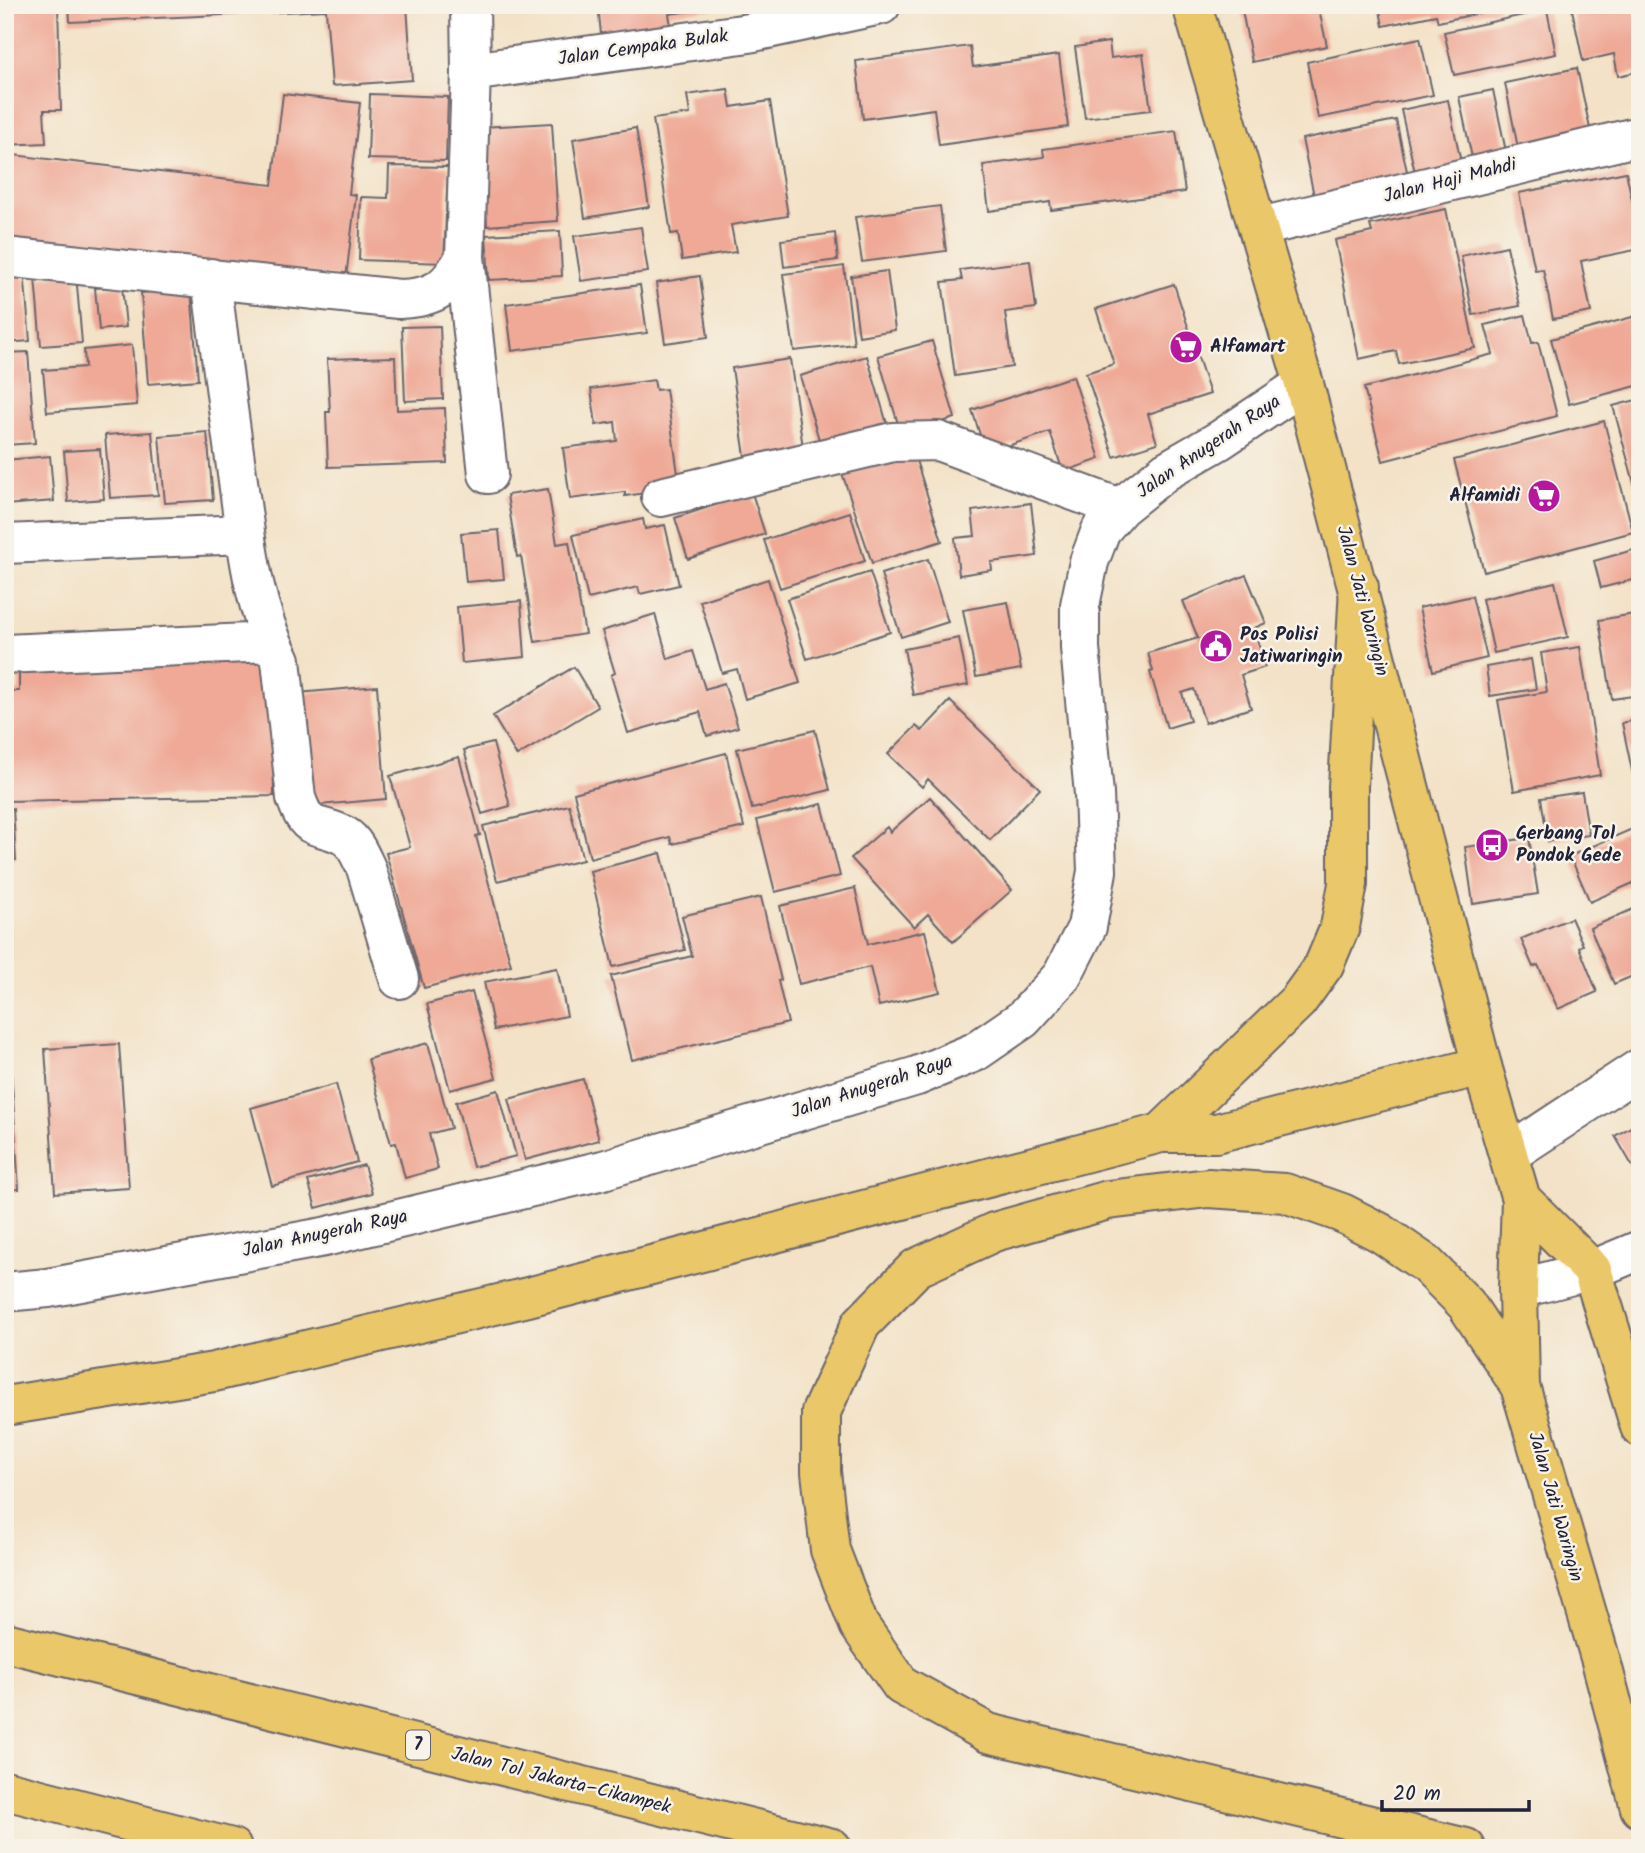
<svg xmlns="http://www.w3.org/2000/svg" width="1645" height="1853" viewBox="0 0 1645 1853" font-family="Kalam,sans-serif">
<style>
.building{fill:#efa996}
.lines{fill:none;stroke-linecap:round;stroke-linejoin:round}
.minor-casing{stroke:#6b656c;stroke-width:42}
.major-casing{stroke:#6b656c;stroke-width:42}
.highway-casing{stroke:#6b656c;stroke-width:42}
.minor{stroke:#fff;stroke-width:38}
.major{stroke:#eac769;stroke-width:38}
.highway{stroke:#eac769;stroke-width:38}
.labels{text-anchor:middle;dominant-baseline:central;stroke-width:5;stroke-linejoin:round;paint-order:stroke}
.shield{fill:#f7f3e8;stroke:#62616f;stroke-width:2}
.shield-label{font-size:18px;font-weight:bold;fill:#22223b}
.street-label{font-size:19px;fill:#22223b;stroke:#f7f3e8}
.poi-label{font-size:19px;font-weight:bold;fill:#22223b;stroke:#f7f3e8;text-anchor:start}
</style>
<rect width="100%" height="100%" fill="#f7f3e8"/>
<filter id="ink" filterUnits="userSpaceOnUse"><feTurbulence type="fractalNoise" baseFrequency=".0143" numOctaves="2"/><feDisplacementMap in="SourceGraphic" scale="14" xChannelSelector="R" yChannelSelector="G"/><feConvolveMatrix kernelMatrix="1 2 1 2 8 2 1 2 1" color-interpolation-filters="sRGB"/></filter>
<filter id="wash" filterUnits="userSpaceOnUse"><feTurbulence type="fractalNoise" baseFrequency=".00686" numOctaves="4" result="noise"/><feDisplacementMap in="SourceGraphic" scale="28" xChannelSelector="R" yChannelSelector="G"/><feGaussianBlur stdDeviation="1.57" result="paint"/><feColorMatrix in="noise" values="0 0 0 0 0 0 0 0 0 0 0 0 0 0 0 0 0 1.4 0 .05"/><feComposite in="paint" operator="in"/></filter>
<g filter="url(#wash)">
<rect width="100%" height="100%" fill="#f3e2c7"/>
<g id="blocks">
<path class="building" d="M 5,5 L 58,5 L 61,110 L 44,110 L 46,143 L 5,145 Z
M 69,5 L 407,5 L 412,80 L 332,86 L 326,10 L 70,22 Z
M 598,5 L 723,5 L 723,7 L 669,14 L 671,26 L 601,34 Z
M 1241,5 L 1318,5 L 1327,46 L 1252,62 Z
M 1379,5 L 1498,5 L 1499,9 L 1438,22 L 1436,15 L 1383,26 Z
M 1571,5 L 1640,5 L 1640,71 L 1618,76 L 1614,54 L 1583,61 Z
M 1547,10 L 1556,54 L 1454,75 L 1444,32 Z
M 1420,38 L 1433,95 L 1318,118 L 1307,62 Z
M 1109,42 L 1111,58 L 1143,54 L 1151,110 L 1085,118 L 1075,47 Z
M 970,46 L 973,67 L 1059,55 L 1068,127 L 939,145 L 934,109 L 863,119 L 856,61 Z
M 1577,68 L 1592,138 L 1519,153 L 1505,83 Z
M 728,89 L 731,107 L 770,101 L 788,216 L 731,225 L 736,252 L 682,260 L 678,233 L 671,234 L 653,119 L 690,114 L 687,95 Z
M 1493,90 L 1508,161 L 1474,167 L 1459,97 Z
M 283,94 L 360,103 L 349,194 L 356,195 L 346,278 L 5,239 L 5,154 L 272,185 Z
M 370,94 L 448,97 L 446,161 L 368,159 Z
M 1448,100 L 1464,177 L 1418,186 L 1401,110 Z
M 1396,120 L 1411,190 L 1317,210 L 1302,139 Z
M 552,123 L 558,221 L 487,226 L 481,127 Z
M 636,128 L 649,207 L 585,218 L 573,139 Z
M 1176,131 L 1185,192 L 1051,210 L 1050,202 L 989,211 L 983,165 L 1044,157 L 1043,149 Z
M 389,166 L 448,167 L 444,263 L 359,260 L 361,197 L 388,198 Z
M 1626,172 L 1640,236 L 1640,249 L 1581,261 L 1591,312 L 1553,319 L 1543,269 L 1535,270 L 1519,193 Z
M 940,206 L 946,251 L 862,262 L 855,217 Z
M 1446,209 L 1475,348 L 1399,364 L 1396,351 L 1359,359 L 1335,240 L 1372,232 L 1370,225 Z
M 641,227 L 648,272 L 581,281 L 574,236 Z
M 560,231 L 562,276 L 489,280 L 486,235 Z
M 835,233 L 838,260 L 784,267 L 781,240 Z
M 1507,246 L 1520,306 L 1473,315 L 1461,256 Z
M 1030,261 L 1036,308 L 1005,312 L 1012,367 L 955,376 L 942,282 L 962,280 L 960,270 Z
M 844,266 L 854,344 L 794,351 L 783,274 Z
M 24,271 L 30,341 L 5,343 L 5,272 Z
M 887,271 L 895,330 L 859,336 L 851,276 Z
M 76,274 L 82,343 L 41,346 L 35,278 Z
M 700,276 L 708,337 L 665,343 L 656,283 Z
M 1174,284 L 1210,394 L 1148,414 L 1157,443 L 1114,457 L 1086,373 L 1114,364 L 1096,309 Z
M 640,285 L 647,333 L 512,351 L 506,304 Z
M 122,286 L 126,327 L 99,330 L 95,288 Z
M 191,289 L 198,380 L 148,384 L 141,293 Z
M 1525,315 L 1532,343 L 1538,342 L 1557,416 L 1383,461 L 1364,388 L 1493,354 L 1485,325 Z
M 1636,316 L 1640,331 L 1640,385 L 1569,404 L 1551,339 Z
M 440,326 L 443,399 L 405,401 L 402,327 Z
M 932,341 L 955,418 L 901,434 L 878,356 Z
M 132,345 L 137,405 L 47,412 L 43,370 L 85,367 L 84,350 Z
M 28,352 L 35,443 L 5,445 L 5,353 Z
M 867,356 L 890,434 L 823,453 L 800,376 Z
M 395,357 L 397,410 L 445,408 L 447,463 L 328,467 L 326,412 L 330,412 L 327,359 Z
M 790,359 L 804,454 L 746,463 L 732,368 Z
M 1073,376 L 1100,459 L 1063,472 L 1050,432 L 986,453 L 972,410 Z
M 654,380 L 656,390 L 666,389 L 680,488 L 625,496 L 625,492 L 570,499 L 563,448 L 617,441 L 615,422 L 596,425 L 591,389 Z
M 1640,399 L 1640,481 L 1634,483 L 1613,406 Z
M 1604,421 L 1633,532 L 1484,572 L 1454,460 Z
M 152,432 L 158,495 L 110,498 L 105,435 Z
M 207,432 L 213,500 L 165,503 L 159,436 Z
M 100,449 L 104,499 L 68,502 L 64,451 Z
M 913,451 L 942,541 L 872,563 L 842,473 Z
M 50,456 L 54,501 L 5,505 L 5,460 Z
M 548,489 L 557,544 L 569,542 L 585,634 L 535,642 L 521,556 L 517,557 L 507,495 Z
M 752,493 L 765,534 L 688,559 L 675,518 Z
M 1031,503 L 1037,556 L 991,562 L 992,570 L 959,575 L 955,538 L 975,536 L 972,511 Z
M 850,512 L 865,561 L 780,588 L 764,540 Z
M 643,519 L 645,529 L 665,525 L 679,585 L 640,594 L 638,587 L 588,599 L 573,535 Z
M 499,530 L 504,579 L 466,582 L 461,533 Z
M 1640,548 L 1640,578 L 1601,588 L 1594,561 Z
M 928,559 L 948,622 L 901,637 L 881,574 Z
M 870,572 L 890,632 L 807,659 L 787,599 Z
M 1246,575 L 1266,623 L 1254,628 L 1265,667 L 1241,675 L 1251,708 L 1205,723 L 1194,689 L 1182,693 L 1190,721 L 1167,728 L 1150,672 L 1153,671 L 1148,653 L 1198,638 L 1183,601 Z
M 768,579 L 800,683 L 745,699 L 737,669 L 722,673 L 700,601 Z
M 1555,582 L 1568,637 L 1494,653 L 1482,599 Z
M 1472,596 L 1487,658 L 1433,671 L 1419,608 Z
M 521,601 L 525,657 L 462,663 L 457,607 Z
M 1008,602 L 1021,669 L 976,677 L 963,610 Z
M 1640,613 L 1640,695 L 1612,699 L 1599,620 Z
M 655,614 L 668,659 L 693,651 L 705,689 L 724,683 L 738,727 L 707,736 L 700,712 L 628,733 L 611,675 L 615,673 L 602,631 Z
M 959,638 L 968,685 L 913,695 L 904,649 Z
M 1580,647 L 1600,775 L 1514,791 L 1498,700 L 1547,692 L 1541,653 Z
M 1531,659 L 1536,689 L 1490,696 L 1486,667 Z
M 272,660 L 274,796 L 5,801 L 5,691 L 19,691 L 19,664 Z
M 574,667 L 598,707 L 517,756 L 493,716 Z
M 377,686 L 386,799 L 308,806 L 298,693 Z
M 950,701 L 1040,789 L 990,840 L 928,779 L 922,787 L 888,754 L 916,726 L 922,731 Z
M 1640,719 L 1640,803 L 1639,804 L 1622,723 Z
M 815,730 L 830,790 L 752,809 L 737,749 Z
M 493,743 L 510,806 L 482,814 L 464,750 Z
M 726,753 L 744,827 L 672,844 L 670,837 L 590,858 L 574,793 Z
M 459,757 L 480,835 L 476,836 L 511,965 L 424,988 L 386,853 L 410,847 L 390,776 Z
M 1582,792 L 1589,835 L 1548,841 L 1541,798 Z
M 930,797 L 1012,890 L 953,942 L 928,914 L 914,927 L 851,858 L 887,827 L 890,832 Z
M 822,804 L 840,876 L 775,892 L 757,820 Z
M 569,805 L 583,860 L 497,881 L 483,826 Z
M 13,808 L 16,860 L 5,861 L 5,809 Z
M 1632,829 L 1640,848 L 1640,880 L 1590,902 L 1570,856 Z
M 1529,838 L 1538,894 L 1473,904 L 1465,847 Z
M 661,853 L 685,950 L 613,967 L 590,871 Z
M 855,888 L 868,944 L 925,931 L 940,992 L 879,1006 L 870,967 L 799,984 L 780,906 Z
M 761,897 L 781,980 L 778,981 L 788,1023 L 632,1060 L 611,976 L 692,956 L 682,916 Z
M 1640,906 L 1640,973 L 1614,984 L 1590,928 Z
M 1571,918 L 1583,945 L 1579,947 L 1597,992 L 1558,1009 L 1538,965 L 1533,967 L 1521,939 Z
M 557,968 L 567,1016 L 494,1030 L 484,982 Z
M 472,992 L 496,1078 L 450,1090 L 427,1004 Z
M 428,1043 L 451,1128 L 429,1134 L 438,1169 L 405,1178 L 396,1143 L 391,1144 L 368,1059 Z
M 119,1044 L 129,1188 L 55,1193 L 45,1049 Z
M 11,1069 L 19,1189 L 5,1190 L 5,1070 Z
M 583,1079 L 599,1140 L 525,1160 L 509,1099 Z
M 336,1084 L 357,1162 L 272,1186 L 251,1108 Z
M 498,1090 L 516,1156 L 473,1167 L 456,1102 Z
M 1640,1122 L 1640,1179 L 1615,1136 Z
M 364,1165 L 372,1193 L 316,1208 L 308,1181 Z"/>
</g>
</g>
<g filter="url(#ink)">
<use href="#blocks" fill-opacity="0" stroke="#6b656c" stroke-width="2"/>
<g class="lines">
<defs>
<path id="minor" d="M 471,72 L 749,33 L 881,5
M 1260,227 L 1640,136
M 5,257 L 399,299 C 435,298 448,288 465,257 L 471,72 L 470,5
M 465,257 L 488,474
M 211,278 C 219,344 228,409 237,474 C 246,537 251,603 281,660 L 296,798 C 309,835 316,821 345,836 C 355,842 361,858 366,868 L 399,979
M 661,497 L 893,442 L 938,441 L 1120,508
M 5,544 L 245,534
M 5,654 L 271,642
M 1509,1154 L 1640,1068
M 1518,1289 L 1592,1270 L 1640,1250
M 5,1292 L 48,1288 L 324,1237 L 603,1170 L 917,1076 L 975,1052 L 1023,1019 L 1062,976 L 1087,927 L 1097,871 L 1094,794 L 1080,648 L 1080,605 L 1089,562 L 1101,530 L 1120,508 L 1166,471 L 1220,440 L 1304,384"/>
<path id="major" d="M 1192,5 L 1304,384 L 1482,1066 L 1521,1199 L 1518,1289 L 1520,1386 L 1601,1661 L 1640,1808
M 1521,1199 L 1592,1270 L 1640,1427"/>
<path id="highway" d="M 1161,1133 L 1298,1001 L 1324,965 L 1340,927 L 1348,884 L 1348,787 L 1359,587
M 1629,1389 L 1640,1405
M 5,1406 L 214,1372 L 528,1297 L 1161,1133 L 1216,1133 L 1482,1066
M 5,1642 L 832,1848
M 5,1790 L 232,1848
M 1466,1848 L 988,1733 L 901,1685 L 859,1625 L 830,1550 L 821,1472 L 821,1412 L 861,1324 L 916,1268 L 994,1232 L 1108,1200 L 1208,1188 L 1285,1193 L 1342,1213 L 1381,1233 L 1426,1264 L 1466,1304 L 1520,1386"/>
</defs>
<use href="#minor" class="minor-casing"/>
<use href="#major" class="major-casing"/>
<use href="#highway" class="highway-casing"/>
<use href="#minor" class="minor"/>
<use href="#major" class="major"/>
<use href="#highway" class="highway"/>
</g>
</g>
<defs>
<symbol id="supermarket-disc" viewBox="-11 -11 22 22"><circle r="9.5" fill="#b5179e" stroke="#f7f3e8"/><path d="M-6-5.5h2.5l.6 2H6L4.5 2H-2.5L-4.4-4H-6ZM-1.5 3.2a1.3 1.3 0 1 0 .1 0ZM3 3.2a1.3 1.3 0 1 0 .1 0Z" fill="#fff"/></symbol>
<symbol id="civic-disc" viewBox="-11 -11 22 22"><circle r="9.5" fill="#b5179e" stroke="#f7f3e8"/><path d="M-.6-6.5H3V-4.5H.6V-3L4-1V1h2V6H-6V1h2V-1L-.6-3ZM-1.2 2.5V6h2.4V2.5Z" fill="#fff"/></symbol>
<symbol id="bus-disc" viewBox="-11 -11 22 22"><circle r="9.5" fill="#b5179e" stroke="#f7f3e8"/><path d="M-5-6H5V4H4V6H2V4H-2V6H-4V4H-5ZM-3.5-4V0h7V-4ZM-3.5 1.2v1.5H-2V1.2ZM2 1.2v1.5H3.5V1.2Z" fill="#fff"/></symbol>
</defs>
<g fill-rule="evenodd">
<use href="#supermarket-disc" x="1167" y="328" width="38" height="38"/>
<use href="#supermarket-disc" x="1525" y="477" width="38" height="38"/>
<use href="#civic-disc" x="1197" y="627" width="38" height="38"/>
<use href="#bus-disc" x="1473" y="826" width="38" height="38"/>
</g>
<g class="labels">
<rect class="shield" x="406" y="1730.5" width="24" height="29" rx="5"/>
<g class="shield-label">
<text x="418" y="1745">7</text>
</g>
<g class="street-label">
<text transform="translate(643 48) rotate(-8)">Jalan Cempaka Bulak</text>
<text transform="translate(1450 181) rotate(-14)">Jalan Haji Mahdi</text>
<text transform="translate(1209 447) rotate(-34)">Jalan Anugerah Raya</text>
<text transform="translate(1362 601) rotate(75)">Jalan Jati Waringin</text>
<text transform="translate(872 1087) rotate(-18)">Jalan Anugerah Raya</text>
<text transform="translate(325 1234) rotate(-12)">Jalan Anugerah Raya</text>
<text transform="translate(1555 1507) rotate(74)">Jalan Jati Waringin</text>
<text transform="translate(561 1781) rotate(14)">Jalan Tol Jakarta–Cikampek</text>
</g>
<g class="poi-label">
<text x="1210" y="347">Alfamart</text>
<text x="1520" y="496" text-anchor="end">Alfamidi</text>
<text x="1240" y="635">Pos Polisi<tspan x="1240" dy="22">Jatiwaringin</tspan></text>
<text x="1516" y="834">Gerbang Tol<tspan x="1516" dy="22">Pondok Gede</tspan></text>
</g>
</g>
<rect width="1645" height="1853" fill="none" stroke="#f7f3e8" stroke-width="28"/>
<path d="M1382 1800v10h147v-10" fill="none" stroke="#22223b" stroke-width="3.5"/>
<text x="1393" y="1800" font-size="21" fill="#22223b" stroke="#f7f3e8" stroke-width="5" paint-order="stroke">20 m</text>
</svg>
